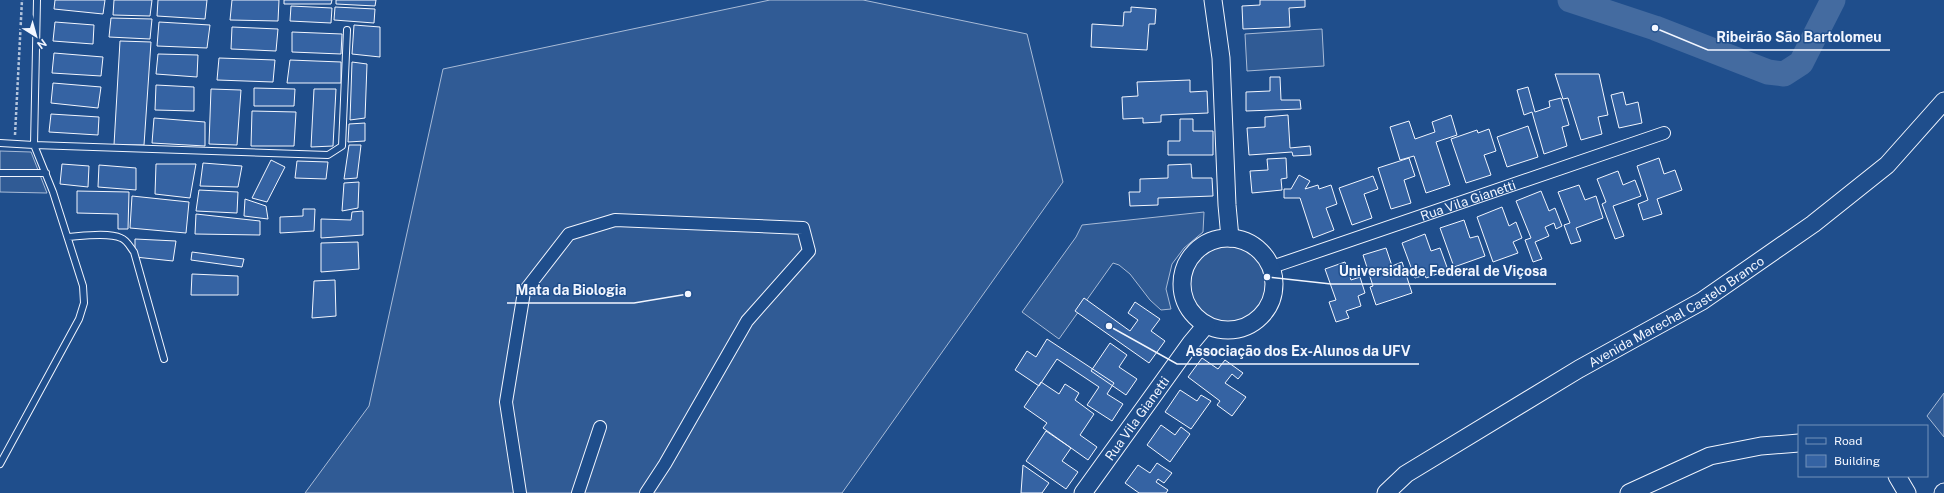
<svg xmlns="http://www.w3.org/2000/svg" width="1944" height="493" viewBox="0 0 1944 493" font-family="'Public Sans',sans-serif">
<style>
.built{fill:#305b95;stroke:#a8bbd7}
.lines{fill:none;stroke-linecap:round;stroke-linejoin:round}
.river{stroke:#446ba0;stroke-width:25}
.building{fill:#3563a3;stroke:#f2f6ff}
.lane-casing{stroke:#f2f6ff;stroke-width:8}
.street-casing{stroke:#f2f6ff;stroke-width:14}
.secondary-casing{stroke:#f2f6ff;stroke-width:19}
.path{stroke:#b3c4dc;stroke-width:2.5;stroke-dasharray:3 2;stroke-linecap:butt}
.lane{stroke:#1f4e8c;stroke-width:6}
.street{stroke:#1f4e8c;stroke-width:12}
.secondary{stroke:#1f4e8c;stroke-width:17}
.labels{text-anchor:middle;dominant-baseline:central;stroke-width:3;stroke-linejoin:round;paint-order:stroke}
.street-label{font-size:13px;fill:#f2f6ff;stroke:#1f4e8c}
.leader{fill:none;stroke:#f2f6ff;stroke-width:1.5}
.callout-dot{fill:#f2f6ff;stroke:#1f4e8c;stroke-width:1.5}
.callout-label{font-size:14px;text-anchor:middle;font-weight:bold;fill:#f2f6ff;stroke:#1f4e8c;stroke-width:3;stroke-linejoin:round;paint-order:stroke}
</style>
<rect width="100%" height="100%" fill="#1f4e8c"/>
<path class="built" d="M 770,0 L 863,0 L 1027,34 L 1063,182 L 842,493 L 305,493 L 369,406 L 443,69 Z
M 1322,29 L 1324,66 L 1247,71 L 1245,34 Z
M 0,151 L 31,152 L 47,193 L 0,192 Z
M 1204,212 L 1203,232 L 1184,248 L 1172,264 L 1166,289 L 1171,309 L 1161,310 L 1150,300 L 1130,274 L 1119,265 L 1113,263 L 1059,339 L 1022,312 L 1076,237 L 1082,225 Z
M1188 283a39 39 0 1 1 78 0a39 39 0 1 1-78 0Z
M 1944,393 L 1944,437 L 1927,416 Z"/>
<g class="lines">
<path class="river" d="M 1570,0 L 1655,28 L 1768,72 L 1784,74 L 1801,63 L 1833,0"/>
</g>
<path class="building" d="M 55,0 L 105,0 L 103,14 L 54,9 Z
M 114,0 L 152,0 L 150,16 L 113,15 Z
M 158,0 L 207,0 L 205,19 L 157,16 Z
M 232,0 L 279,0 L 278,21 L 230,20 Z
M 284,0 L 332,0 L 331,4 L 284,4 Z
M 336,0 L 376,0 L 375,6 L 336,4 Z
M 1260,0 L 1305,0 L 1305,7 L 1289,8 L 1290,27 L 1243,29 L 1242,6 L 1260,5 Z
M 291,6 L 332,8 L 331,23 L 290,21 Z
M 335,7 L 375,9 L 374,23 L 334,20 Z
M 1131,7 L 1156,9 L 1155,24 L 1149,24 L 1147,50 L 1091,47 L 1092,24 L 1123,26 L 1124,12 L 1131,12 Z
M 111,18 L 152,19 L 150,39 L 109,37 Z
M 55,22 L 94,25 L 93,44 L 53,41 Z
M 159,22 L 210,25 L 207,48 L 157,46 Z
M 354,25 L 380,27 L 380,57 L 352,54 Z
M 232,27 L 278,29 L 276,51 L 231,49 Z
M 292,32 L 342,34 L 341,54 L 292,52 Z
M 120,41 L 151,42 L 144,145 L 114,145 Z
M 54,53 L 103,57 L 101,76 L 52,73 Z
M 158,54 L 198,55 L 197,77 L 156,74 Z
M 219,58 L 275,60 L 273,82 L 217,80 Z
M 290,60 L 341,62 L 341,83 L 287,83 Z
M 352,62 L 367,64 L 365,118 L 350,120 Z
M 1555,74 L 1599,74 L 1608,115 L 1598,117 L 1602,134 L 1581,140 L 1568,98 L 1563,99 Z
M 1270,77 L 1280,77 L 1281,100 L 1300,100 L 1301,109 L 1246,111 L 1246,92 L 1270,91 Z
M 1190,80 L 1190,92 L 1207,91 L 1208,113 L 1161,115 L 1161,122 L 1143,123 L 1143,118 L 1123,119 L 1122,97 L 1138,96 L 1137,82 Z
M 53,83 L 101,87 L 98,108 L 51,103 Z
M 156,85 L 194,87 L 194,111 L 155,110 Z
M 1528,87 L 1535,112 L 1550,107 L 1549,101 L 1561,98 L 1569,125 L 1562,127 L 1567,146 L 1544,154 L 1532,112 L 1524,115 L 1517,90 Z
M 254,88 L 295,89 L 294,106 L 254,106 Z
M 211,89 L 241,90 L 237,145 L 209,144 Z
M 314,89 L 336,89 L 333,146 L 311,147 Z
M 1623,92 L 1626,105 L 1638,102 L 1642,123 L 1619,128 L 1611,95 Z
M 252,111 L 296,112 L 294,146 L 251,146 Z
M 51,114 L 99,117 L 98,135 L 49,132 Z
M 1288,115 L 1290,148 L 1310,146 L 1311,155 L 1293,156 L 1292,152 L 1249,155 L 1247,128 L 1265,127 L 1265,117 Z
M 1451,115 L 1457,135 L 1436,142 L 1450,185 L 1426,193 L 1414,156 L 1400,160 L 1390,127 L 1409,121 L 1415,139 L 1435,132 L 1432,122 Z
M 154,118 L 205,122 L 205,146 L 152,143 Z
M 1180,119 L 1193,119 L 1193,131 L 1213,131 L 1213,155 L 1168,155 L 1168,141 L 1180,141 Z
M 365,123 L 365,141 L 348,142 L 349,124 Z
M 1528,126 L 1538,157 L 1507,167 L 1497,137 Z
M 1489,129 L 1496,151 L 1484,155 L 1491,175 L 1466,183 L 1451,139 L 1477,130 L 1478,133 Z
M 349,145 L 361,145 L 357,178 L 344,179 Z
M 1286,158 L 1287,178 L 1281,179 L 1282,190 L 1252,193 L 1250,171 L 1268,170 L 1267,159 Z
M 1409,158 L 1415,176 L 1404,180 L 1411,203 L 1391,209 L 1378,168 Z
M 1659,158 L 1664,174 L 1675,170 L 1682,190 L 1657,199 L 1662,214 L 1643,220 L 1638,204 L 1648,200 L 1637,166 Z
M 271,160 L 285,167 L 267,202 L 252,198 Z
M 297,161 L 328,162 L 326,179 L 295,178 Z
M 203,163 L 242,166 L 238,187 L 200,186 Z
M 62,164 L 89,166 L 88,187 L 60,184 Z
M 156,164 L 196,164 L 190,198 L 155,194 Z
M 1191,164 L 1192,178 L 1212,178 L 1213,196 L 1158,198 L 1158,205 L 1130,206 L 1129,192 L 1140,192 L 1140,179 L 1168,178 L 1168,165 Z
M 99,165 L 136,168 L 136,190 L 98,187 Z
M 1618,171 L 1623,185 L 1635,180 L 1641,196 L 1613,206 L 1624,236 L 1615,239 L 1602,204 L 1606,202 L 1597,179 Z
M 1299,175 L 1310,181 L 1305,189 L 1318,185 L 1319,189 L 1331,185 L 1337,204 L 1326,208 L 1334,230 L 1313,238 L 1300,198 L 1284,198 L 1284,189 L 1291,189 Z
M 1373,176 L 1378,189 L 1364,194 L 1372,218 L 1352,225 L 1339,188 Z
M 359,182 L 358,208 L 342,211 L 344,183 Z
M 1579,185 L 1585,200 L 1596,196 L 1603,218 L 1576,228 L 1581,241 L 1571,244 L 1564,225 L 1570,223 L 1558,192 Z
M 199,190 L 238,192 L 237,213 L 196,211 Z
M 77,191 L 129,192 L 128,229 L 118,229 L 118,214 L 77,213 Z
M 1541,191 L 1549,211 L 1555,208 L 1562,226 L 1556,229 L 1554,223 L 1545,227 L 1549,236 L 1535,242 L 1542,259 L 1533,262 L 1525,240 L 1531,238 L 1516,201 Z
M 132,196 L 189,202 L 186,233 L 130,228 Z
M 245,199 L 266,206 L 268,219 L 244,216 Z
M 1502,207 L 1509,226 L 1516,222 L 1522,238 L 1513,242 L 1518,253 L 1493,262 L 1477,217 Z
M 303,209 L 315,209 L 314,231 L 280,233 L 280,217 L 303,216 Z
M 363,211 L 363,235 L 321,238 L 321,219 L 351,220 L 352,212 Z
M 196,214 L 260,221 L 260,235 L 195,234 Z
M 1464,220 L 1470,238 L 1478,236 L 1485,256 L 1454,267 L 1440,228 Z
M 1425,234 L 1431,251 L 1440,248 L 1448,270 L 1426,278 L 1425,275 L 1415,278 L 1402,243 Z
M 135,239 L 176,241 L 173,261 L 135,257 Z
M 358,242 L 359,269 L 321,272 L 321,243 Z
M 1386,248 L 1392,266 L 1402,262 L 1412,293 L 1376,305 L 1370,287 L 1373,286 L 1363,255 Z
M 192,252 L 244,259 L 242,267 L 191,260 Z
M 1345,262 L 1351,280 L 1360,277 L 1365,293 L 1358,296 L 1361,306 L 1346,311 L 1349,318 L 1336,322 L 1329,302 L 1336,300 L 1325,269 Z
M 192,274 L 238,276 L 238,295 L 191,295 Z
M 335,280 L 336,316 L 312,318 L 314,281 Z
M 1084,298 L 1130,331 L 1138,320 L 1128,313 L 1135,302 L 1160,319 L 1151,331 L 1165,341 L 1149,363 L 1075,311 Z
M 1047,339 L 1114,383 L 1107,394 L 1123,404 L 1112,421 L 1087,405 L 1099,387 L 1057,359 L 1039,386 L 1015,370 L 1027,351 L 1036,357 Z
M 1110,343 L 1127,355 L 1119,367 L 1137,379 L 1126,395 L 1091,371 Z
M 1202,358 L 1218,369 L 1225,360 L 1243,373 L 1238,379 L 1232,374 L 1225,383 L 1246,397 L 1232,416 L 1217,405 L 1220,401 L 1188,377 Z
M 1041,382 L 1059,394 L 1065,384 L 1079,393 L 1075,400 L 1094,414 L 1080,435 L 1097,447 L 1088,460 L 1043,428 L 1047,423 L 1024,407 Z
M 1180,390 L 1197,401 L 1201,395 L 1211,401 L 1191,429 L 1165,412 Z
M 1161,425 L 1175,435 L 1181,427 L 1190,434 L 1170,462 L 1147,445 Z
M 1046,431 L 1071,448 L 1062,461 L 1078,472 L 1066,489 L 1026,461 Z
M 1157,463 L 1172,473 L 1164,483 L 1158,479 L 1156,482 L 1168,490 L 1166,493 L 1139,493 L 1125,483 L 1138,465 L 1150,473 Z
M 1023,465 L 1049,483 L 1042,493 L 1021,493 Z"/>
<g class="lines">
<defs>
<path id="lane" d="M 0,143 L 34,145 L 37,0
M 0,173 L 46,173
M 68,237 C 82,236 109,232 121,238 C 127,240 130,247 134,252 L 164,359
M 0,464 L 79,319 L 84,303 L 83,286 L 53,192 L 34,145 L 328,155 L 342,146 L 347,30"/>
<g id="street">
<path id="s1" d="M 1272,267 L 1664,133"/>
<path d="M 520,493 L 506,402 L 524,292 L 569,234 L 615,220 L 803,228 L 809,251 L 747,321 L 665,464 L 646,493"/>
<path d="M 578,493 L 600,427"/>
</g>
<g id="secondary">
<path d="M 1213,0 L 1221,58 L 1227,205 L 1230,238"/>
<circle cx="1228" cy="284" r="46"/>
<path d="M 1897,476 L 1907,493"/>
<path id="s2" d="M 1083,493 L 1191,343 L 1206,325"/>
<path id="s3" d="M 1386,493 L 1406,474 L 1579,369 L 1702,301 L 1813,224 L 1887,165 L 1944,101"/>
<path d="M 1629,493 L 1710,456 L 1761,446 L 1799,443"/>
<path d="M 1943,493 L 1944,492"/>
</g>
</defs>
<use href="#lane" class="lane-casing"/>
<use href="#street" class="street-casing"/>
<use href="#secondary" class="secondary-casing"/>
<path class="path" d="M 15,135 L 22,0"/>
<use href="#lane" class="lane"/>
<use href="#street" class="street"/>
<use href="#secondary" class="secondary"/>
</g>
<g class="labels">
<g class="street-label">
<text stroke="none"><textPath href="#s1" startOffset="207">Rua Vila Gianetti</textPath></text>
<text stroke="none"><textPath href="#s3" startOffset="343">Avenida Marechal Castelo Branco</textPath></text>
<text stroke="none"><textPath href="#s2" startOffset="92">Rua Vila Gianetti</textPath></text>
</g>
</g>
<path class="leader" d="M1655 28L1708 50H1890M1267 277L1331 284H1556M688 294L634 303H507M1109 326L1177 364H1419"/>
<g class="callout-dot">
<circle cx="1655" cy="28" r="4"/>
<circle cx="1267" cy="277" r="4"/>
<circle cx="688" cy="294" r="4"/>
<circle cx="1109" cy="326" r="4"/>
</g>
<g class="callout-label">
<text x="1799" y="42">Ribeirão São Bartolomeu</text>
<text x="1443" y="276">Universidade Federal de Viçosa</text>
<text x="571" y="295">Mata da Biologia</text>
<text x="1298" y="356">Associação dos Ex-Alunos da UFV</text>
</g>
<rect x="1798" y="425" width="130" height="52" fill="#1f4e8c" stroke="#7391ba"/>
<rect x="1806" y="438" width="20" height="6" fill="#1f4e8c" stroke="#7391ba"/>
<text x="1834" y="445" font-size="12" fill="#f2f6ff">Road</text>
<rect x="1806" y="455" width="20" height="12" fill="#3563a3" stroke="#7391ba"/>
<text x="1834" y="465" font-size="12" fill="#f2f6ff">Building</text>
<g transform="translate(36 36) rotate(143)" stroke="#1f4e8c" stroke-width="3" paint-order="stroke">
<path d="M0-3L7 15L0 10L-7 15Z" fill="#f2f6ff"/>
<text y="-6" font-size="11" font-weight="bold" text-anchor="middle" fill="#f2f6ff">N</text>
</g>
</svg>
